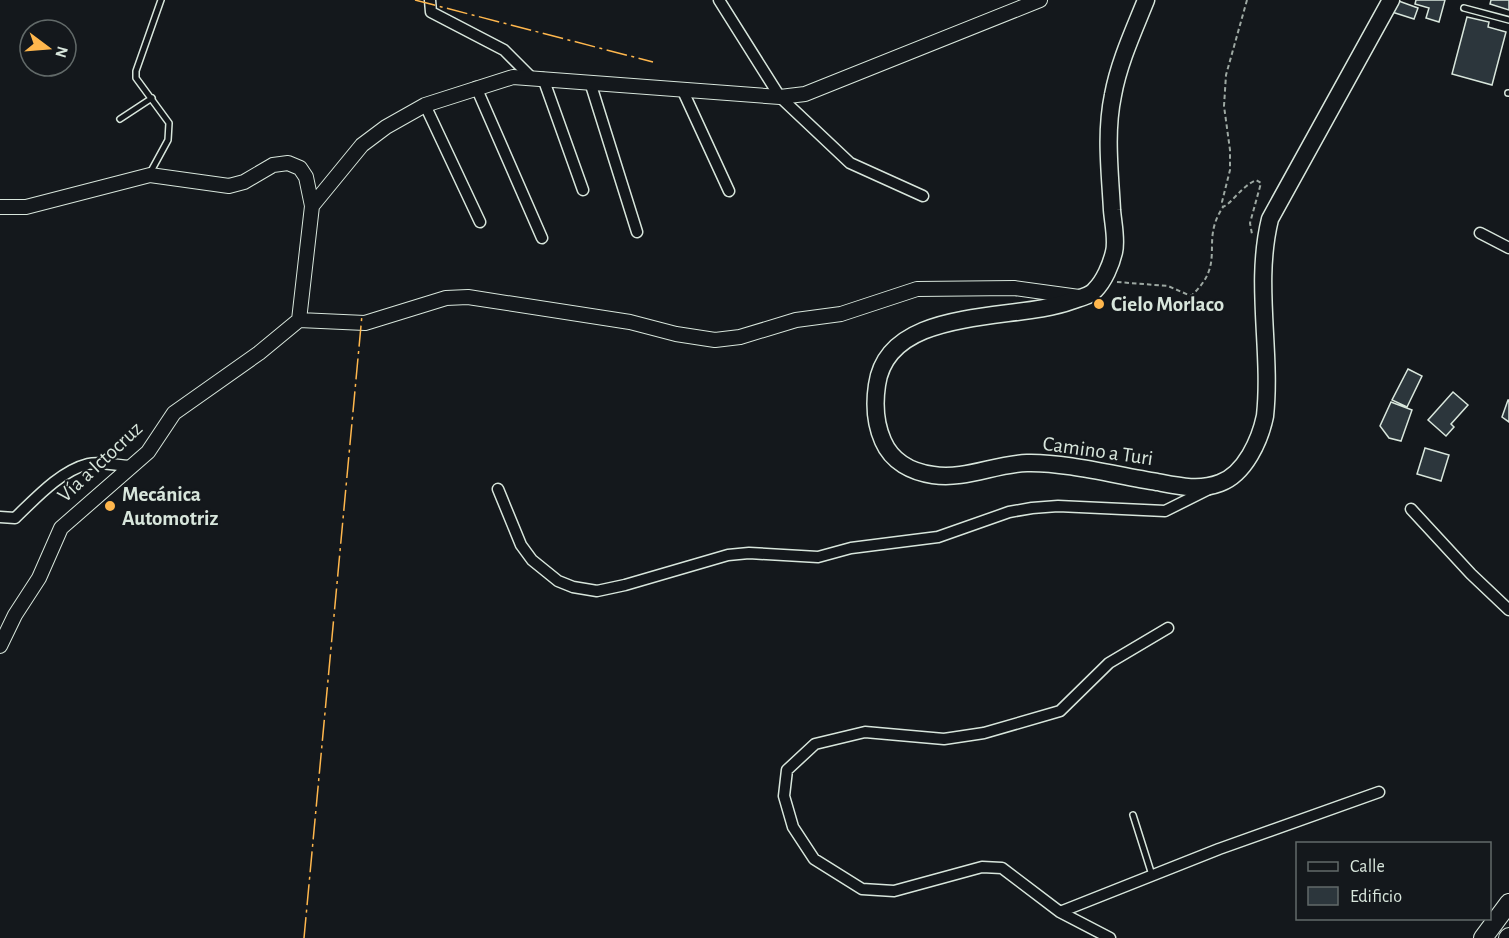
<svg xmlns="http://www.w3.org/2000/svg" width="1509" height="938" viewBox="0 0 1509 938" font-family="'Alegreya Sans',sans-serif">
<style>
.building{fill:#2c363c;stroke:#d8e6dc;stroke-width:1.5}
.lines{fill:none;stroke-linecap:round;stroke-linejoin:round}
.service-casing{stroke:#d8e6dc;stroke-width:8}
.minor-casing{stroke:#d8e6dc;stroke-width:13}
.tertiary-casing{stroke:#d8e6dc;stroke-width:16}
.secondary-casing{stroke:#d8e6dc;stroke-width:19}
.trunk-casing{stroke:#d8e6dc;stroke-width:20}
.path{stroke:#9da8a2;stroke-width:2;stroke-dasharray:4.5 3;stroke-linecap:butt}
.service{stroke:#14181c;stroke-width:5}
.minor{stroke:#14181c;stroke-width:10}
.tertiary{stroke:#14181c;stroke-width:14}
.secondary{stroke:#14181c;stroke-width:16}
.trunk{stroke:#14181c;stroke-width:18}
.power{stroke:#ffb74d;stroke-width:1.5;stroke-dasharray:21 4.5 3 4.5;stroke-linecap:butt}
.poi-dot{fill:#ffb74d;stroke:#14181c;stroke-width:2}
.labels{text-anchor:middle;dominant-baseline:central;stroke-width:4.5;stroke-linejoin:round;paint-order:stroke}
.poi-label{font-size:21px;font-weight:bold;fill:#d8e6dc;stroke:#14181c;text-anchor:start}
.street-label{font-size:21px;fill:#d8e6dc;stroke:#14181c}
</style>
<rect width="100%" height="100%" fill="#14181c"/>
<path class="building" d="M 1396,0 L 1418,8 L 1414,19 L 1392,12 Z
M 1416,0 L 1445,0 L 1439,22 L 1426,18 L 1429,8 L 1415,4 Z
M 1491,0 L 1509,0 L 1509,10 L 1490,4 Z
M 1467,17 L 1489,22 L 1488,27 L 1506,32 L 1492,85 L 1452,74 Z
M 1408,369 L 1422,376 L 1407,407 L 1392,400 Z
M 1453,392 L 1468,405 L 1451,424 L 1454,427 L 1446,436 L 1428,420 Z
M 1508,400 L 1509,400 L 1509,422 L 1502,417 Z
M 1391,402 L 1412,410 L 1401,441 L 1389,438 L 1380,426 Z
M 1425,448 L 1449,455 L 1441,481 L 1417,474 Z"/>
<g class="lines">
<defs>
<path id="service" d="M 1464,8 L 1509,20
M 1508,93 L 1509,93
M 120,119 L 152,98
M 150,173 L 168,140 L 169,123 L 136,78 L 136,71 L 161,0
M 1133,815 L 1152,875"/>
<path id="minor" d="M 430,0 L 431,12 L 504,50 L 532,78
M 719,0 L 780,97 L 850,163 L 923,196
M 543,78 L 583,190
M 590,82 L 637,232
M 476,87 L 542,238
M 682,89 L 729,191
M 425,105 L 480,222
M 1480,233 L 1509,248
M 498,489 L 521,545 L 532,560 L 558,581 L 573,587 L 597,591 L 625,585 L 728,555 L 749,553 L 818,557 L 851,548 L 938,537 L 1009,512 L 1032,508 L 1058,506 L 1165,511 L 1209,489
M 1411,509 L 1471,574 L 1509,610
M 0,517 L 15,518 C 35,499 60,471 88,464 C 101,461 118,466 131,466
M 1060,912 L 1219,849 L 1379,792
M 1110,938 L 1060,912 L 1002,868 L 982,867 L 894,891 L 862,889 L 814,859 L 793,827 L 784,796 L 787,770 L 815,744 L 865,732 L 944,739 L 984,733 L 1060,711 L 1109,663 L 1168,628"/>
<path id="tertiary" d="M 0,207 L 26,207 L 150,175 L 229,186 L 244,182 L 273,165 L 288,163 L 300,168 L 306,177 L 312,206
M 299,320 L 312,206 L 362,145 L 386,127 L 425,105 L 513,77 L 780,97 L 805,94 L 1040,0
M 299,320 L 365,323 L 446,298 L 468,297 L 630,322 L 676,334 L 715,340 L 740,337 L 796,320 L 841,314 L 917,289 L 1014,288 L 1079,297
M 0,646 L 15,615 L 39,578 L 61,528 L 148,452 L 174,413 L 259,353 L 299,320"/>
<path id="secondary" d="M 1146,0 C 1134,30 1119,62 1113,95 C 1105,133 1110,172 1112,210 C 1113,223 1117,240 1114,252 C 1111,265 1104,281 1095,290 C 1090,296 1079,298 1071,301 C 1015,322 888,305 877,385 C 874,405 875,423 883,441 C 892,462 912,472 933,475 C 965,480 995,464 1027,463 C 1066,462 1118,476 1157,482 C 1178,486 1199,491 1220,483 C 1245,474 1260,440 1265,416 C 1272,351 1254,284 1270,219 L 1391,0"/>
<path id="trunk" d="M 1483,938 L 1509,903
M 1508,938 L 1509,937"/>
</defs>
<use href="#service" class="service-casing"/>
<use href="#minor" class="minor-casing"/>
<use href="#tertiary" class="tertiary-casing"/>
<use href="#secondary" class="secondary-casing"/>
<use href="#trunk" class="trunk-casing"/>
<path class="path" d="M 1247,0 L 1226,75 L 1224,106 L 1230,150 L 1230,170 L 1222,202 L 1223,207 C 1233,202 1241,187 1256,180 L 1261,183 L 1250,223 L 1252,234
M 1117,282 L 1168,286 L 1191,296 C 1228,262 1199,243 1223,207"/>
<use href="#service" class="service"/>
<use href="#minor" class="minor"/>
<use href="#tertiary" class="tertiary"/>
<use href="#secondary" class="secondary"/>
<use href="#trunk" class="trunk"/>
<path class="power" d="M 415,0 L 653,62
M 304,938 L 362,315"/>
</g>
<g class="poi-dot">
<circle cx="1099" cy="304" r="6"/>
<circle cx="110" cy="506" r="6"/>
</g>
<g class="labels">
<g class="poi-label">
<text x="1111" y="304">Cielo Morlaco</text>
<text x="122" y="494">Mecánica<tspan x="122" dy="24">Automotriz</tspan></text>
</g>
<g class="street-label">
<text transform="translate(1098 451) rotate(8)">Camino a Turi</text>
<text transform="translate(100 462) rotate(-43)">Vía a Ictocruz</text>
</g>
</g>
<rect x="1296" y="842" width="195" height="78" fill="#14181c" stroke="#626a69" stroke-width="1.5"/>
<rect x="1308" y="862" width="30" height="9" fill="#14181c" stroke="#626a69" stroke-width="1.5"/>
<text x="1350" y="872" font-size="18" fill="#d8e6dc">Calle</text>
<rect x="1308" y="887" width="30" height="18" fill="#2c363c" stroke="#626a69" stroke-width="1.5"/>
<text x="1350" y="902" font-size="18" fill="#d8e6dc">Edificio</text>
<g transform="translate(48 48) rotate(106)"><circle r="28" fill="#14181c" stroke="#626a69" stroke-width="1.5"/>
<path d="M0-4.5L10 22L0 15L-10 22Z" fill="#ffb74d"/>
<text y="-9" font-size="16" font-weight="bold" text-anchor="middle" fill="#d8e6dc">N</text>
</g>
</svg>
